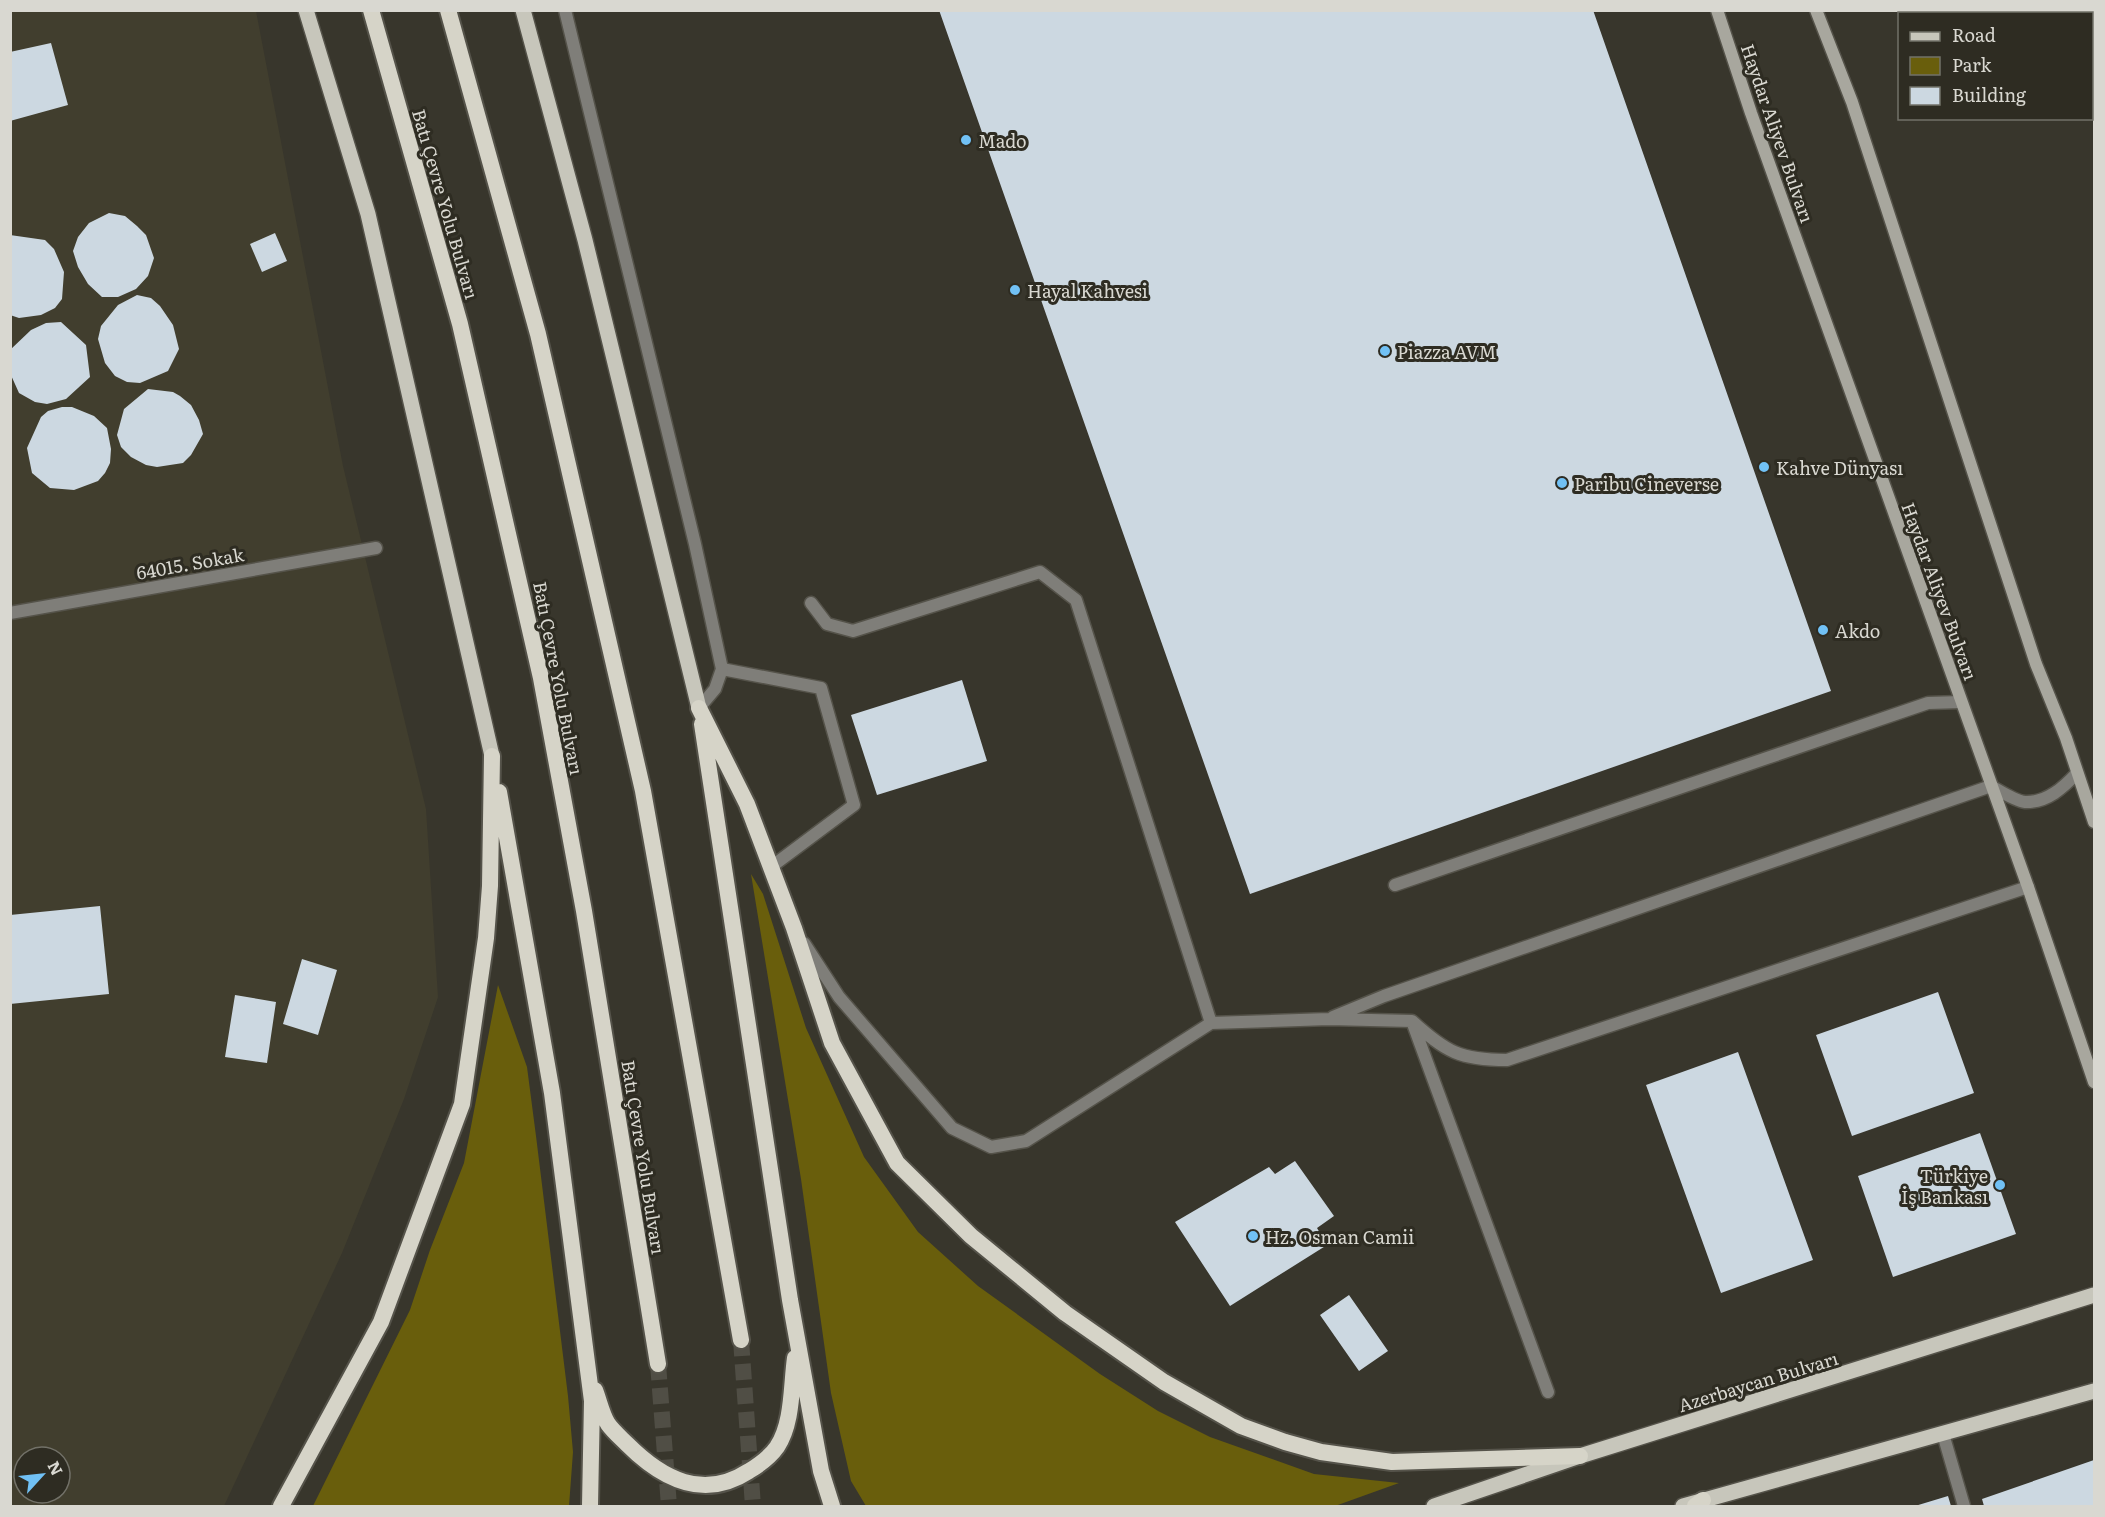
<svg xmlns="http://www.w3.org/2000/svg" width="2105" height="1517" viewBox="0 0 2105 1517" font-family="Literata,serif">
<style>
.built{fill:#413e2e;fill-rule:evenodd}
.green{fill:#695e0c}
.building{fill:#ccd8e1}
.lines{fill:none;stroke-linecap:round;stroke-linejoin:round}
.trunk-tunnel{stroke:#504e45;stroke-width:16;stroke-dasharray:16 8;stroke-linecap:butt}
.service-casing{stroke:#55534a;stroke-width:15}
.minor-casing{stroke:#55534a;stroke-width:15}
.secondary-casing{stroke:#55534a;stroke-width:15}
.primary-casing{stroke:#55534a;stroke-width:18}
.trunk-casing{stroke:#55534a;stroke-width:20}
.service{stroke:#7f7e79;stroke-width:12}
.minor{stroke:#7f7e79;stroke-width:12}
.secondary{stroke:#a8a79e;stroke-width:12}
.primary{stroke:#c7c6bb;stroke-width:15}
.trunk{stroke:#d6d4c8;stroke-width:16}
.poi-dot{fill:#71c1f5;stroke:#2e2c22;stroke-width:2}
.labels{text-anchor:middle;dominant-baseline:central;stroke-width:6;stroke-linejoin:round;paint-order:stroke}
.street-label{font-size:18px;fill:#d9d8d1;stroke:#2e2c22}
.poi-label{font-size:18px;fill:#d9d8d1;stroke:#2e2c22;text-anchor:start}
</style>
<rect width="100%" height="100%" fill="#38362c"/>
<path class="built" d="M 10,11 L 256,11 L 343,466 L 426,809 L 438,997 L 404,1099 L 342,1253 L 224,1506 L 11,1506 ZM 24,1457 L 60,1457 L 60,1493 L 24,1493 Z"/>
<path class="green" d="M 751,874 L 763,894 L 806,1028 L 864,1157 L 918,1232 L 978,1286 L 1100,1374 L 1158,1411 L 1210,1437 L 1314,1474 L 1399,1483 L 1335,1506 L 866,1506 L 851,1481 L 831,1393 L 801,1179 Z
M 498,985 L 527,1067 L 536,1136 L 568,1396 L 573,1452 L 569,1506 L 313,1506 L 410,1310 L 430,1250 L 464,1163 Z"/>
<path class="building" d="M 939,10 L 1593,10 L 1831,691 L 1250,894 Z
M 51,43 L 68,105 L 10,121 L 10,52 Z
M 109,213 L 125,216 L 137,226 L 146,235 L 154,258 L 148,276 L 136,289 L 118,297 L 102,297 L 88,284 L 78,267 L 73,251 L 78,237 L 89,223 Z
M 275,233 L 287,261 L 262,272 L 250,244 Z
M 10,235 L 45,240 L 54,249 L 64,272 L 62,299 L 55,308 L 41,315 L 19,318 L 10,315 Z
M 137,295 L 151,298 L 160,306 L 173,325 L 179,349 L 168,371 L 140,383 L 127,382 L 115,376 L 105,363 L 98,339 L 101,326 L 118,305 Z
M 61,322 L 86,345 L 90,377 L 66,399 L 47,404 L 35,402 L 19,393 L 10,373 L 10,350 L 31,330 L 46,323 Z
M 148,389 L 173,392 L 180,396 L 191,405 L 199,420 L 203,434 L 191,455 L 183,463 L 157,467 L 146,465 L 131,457 L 121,447 L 117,435 L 124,409 Z
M 62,407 L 72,407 L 94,416 L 107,428 L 111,449 L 110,463 L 105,473 L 98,481 L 74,490 L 50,488 L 32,473 L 27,448 L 41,417 L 48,411 Z
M 962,680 L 987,761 L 877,795 L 851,715 Z
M 100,906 L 109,994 L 10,1004 L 10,915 Z
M 302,959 L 337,970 L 318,1035 L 283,1024 Z
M 1938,992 L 1974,1093 L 1852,1136 L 1816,1035 Z
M 235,995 L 276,1002 L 267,1063 L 225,1057 Z
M 1738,1052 L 1813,1260 L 1721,1293 L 1646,1085 Z
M 1980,1133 L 2016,1234 L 1893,1277 L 1858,1176 Z
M 1295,1161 L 1334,1216 L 1317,1228 L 1327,1245 L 1230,1306 L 1175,1222 L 1269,1167 L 1275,1174 Z
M 1349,1295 L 1388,1351 L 1359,1371 L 1320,1315 Z
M 2094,1460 L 2094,1506 L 1984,1506 L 1982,1499 Z
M 1948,1496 L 1951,1506 L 1915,1506 Z"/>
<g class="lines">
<path class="trunk-tunnel" d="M 741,1340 L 753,1506
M 658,1364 L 669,1506"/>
<defs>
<path id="service" d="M 722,669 L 821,688 L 854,805 L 771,867"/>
<path id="minor" d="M 565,10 L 695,544 L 722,669 L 715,689 L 699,708
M 811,603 L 827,624 L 853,631 L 1040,572 L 1076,600 L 1211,1023
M 10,613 L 376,548
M 1395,885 L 1928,703 L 1961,702
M 804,943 L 839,997 L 952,1128 L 991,1147 L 1026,1141 L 1211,1023 L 1329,1019 L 1412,1021 C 1446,1052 1460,1060 1507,1060 L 2028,887
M 1333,1017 L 1384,996 L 1991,786 C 2000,791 2015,801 2025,802 C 2047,803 2064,787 2077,773
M 1413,1024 L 1548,1392
M 1943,1434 L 1964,1506"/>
<path id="secondary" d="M 1717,10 L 1751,113 L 2028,887 L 2094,1082
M 1816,10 L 1852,102 L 2036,664 L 2066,738 L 2094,822"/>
<path id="primary" d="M 306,10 L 368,214 L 492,756
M 523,10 L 585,240 L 699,708
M 1434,1506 L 1580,1456 L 2094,1295
M 1683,1506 L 2094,1391"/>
<path id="trunk" d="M 371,10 L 460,324 L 541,678 L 584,911 L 658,1364
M 448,10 L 538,334 L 643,791 L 741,1340
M 699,708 L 747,804 L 794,928 L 832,1043 L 897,1163 L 971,1236 L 1065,1313 L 1164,1382 L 1241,1426 L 1285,1442 L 1321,1452 L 1392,1462 L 1580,1456
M 702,724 L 790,1300 L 821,1471 L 832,1506
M 499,792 L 552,1093 L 592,1401 L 590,1506
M 595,1390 C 599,1400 602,1415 608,1424 C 613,1431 621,1438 627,1444 C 662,1479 703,1501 749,1471 C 759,1465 770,1457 777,1447 C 793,1423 791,1386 795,1358
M 281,1506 L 381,1322 L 462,1104 L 486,938 L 490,886 L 492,756
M 1695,1506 L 1703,1500"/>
</defs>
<use href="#service" class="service-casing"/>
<use href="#minor" class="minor-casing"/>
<use href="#secondary" class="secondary-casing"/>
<use href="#primary" class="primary-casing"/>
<use href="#trunk" class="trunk-casing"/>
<use href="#service" class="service"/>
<use href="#minor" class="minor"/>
<use href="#secondary" class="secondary"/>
<use href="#primary" class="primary"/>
<use href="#trunk" class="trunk"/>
</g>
<g class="poi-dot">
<circle cx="966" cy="140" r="6"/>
<circle cx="1015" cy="290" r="6"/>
<circle cx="1385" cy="351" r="6"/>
<circle cx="1764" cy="467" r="6"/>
<circle cx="1562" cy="483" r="6"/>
<circle cx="1823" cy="630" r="6"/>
<circle cx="2000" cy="1185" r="6"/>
<circle cx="1253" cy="1236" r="6"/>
</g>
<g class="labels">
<g class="street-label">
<text transform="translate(1778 133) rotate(71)">Haydar Aliyev Bulvarı</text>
<text transform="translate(446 204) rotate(74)">Batı Çevre Yolu Bulvarı</text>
<text transform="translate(190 563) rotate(-10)">64015. Sokak</text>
<text transform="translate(1940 591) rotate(70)">Haydar Aliyev Bulvarı</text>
<text transform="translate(559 678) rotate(79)">Batı Çevre Yolu Bulvarı</text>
<text transform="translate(644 1157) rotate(81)">Batı Çevre Yolu Bulvarı</text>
<text transform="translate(1758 1381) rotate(-17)">Azerbaycan Bulvarı</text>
</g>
<g class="poi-label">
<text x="978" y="140">Mado</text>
<text x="1027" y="290">Hayal Kahvesi</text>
<text x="1397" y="351">Piazza AVM</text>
<text x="1776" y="467">Kahve Dünyası</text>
<text x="1574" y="483">Paribu Cineverse</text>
<text x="1835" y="630">Akdo</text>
<text x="1988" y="1175" text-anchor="end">Türkiye<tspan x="1988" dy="21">İş Bankası</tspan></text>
<text x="1265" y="1236">Hz. Osman Camii</text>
</g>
</g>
<rect width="2105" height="1517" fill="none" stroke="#d9d8d1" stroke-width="24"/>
<rect x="1898" y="12" width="195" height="108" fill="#2e2c22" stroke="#727168" stroke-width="1.5"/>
<rect x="1910" y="32" width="30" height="9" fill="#c7c6bb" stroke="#727168" stroke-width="1.5"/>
<text x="1952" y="42" font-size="18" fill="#d9d8d1">Road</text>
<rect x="1910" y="57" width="30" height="18" fill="#695e0c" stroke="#727168" stroke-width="1.5"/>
<text x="1952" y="72" font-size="18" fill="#d9d8d1">Park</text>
<rect x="1910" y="87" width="30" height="18" fill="#ccd8e1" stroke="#727168" stroke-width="1.5"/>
<text x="1952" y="102" font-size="18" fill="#d9d8d1">Building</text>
<g transform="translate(42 1475) rotate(63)"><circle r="28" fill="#2e2c22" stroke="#727168" stroke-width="1.5"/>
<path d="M0-4.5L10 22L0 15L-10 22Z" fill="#71c1f5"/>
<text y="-9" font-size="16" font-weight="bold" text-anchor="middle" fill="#d9d8d1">N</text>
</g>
</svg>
